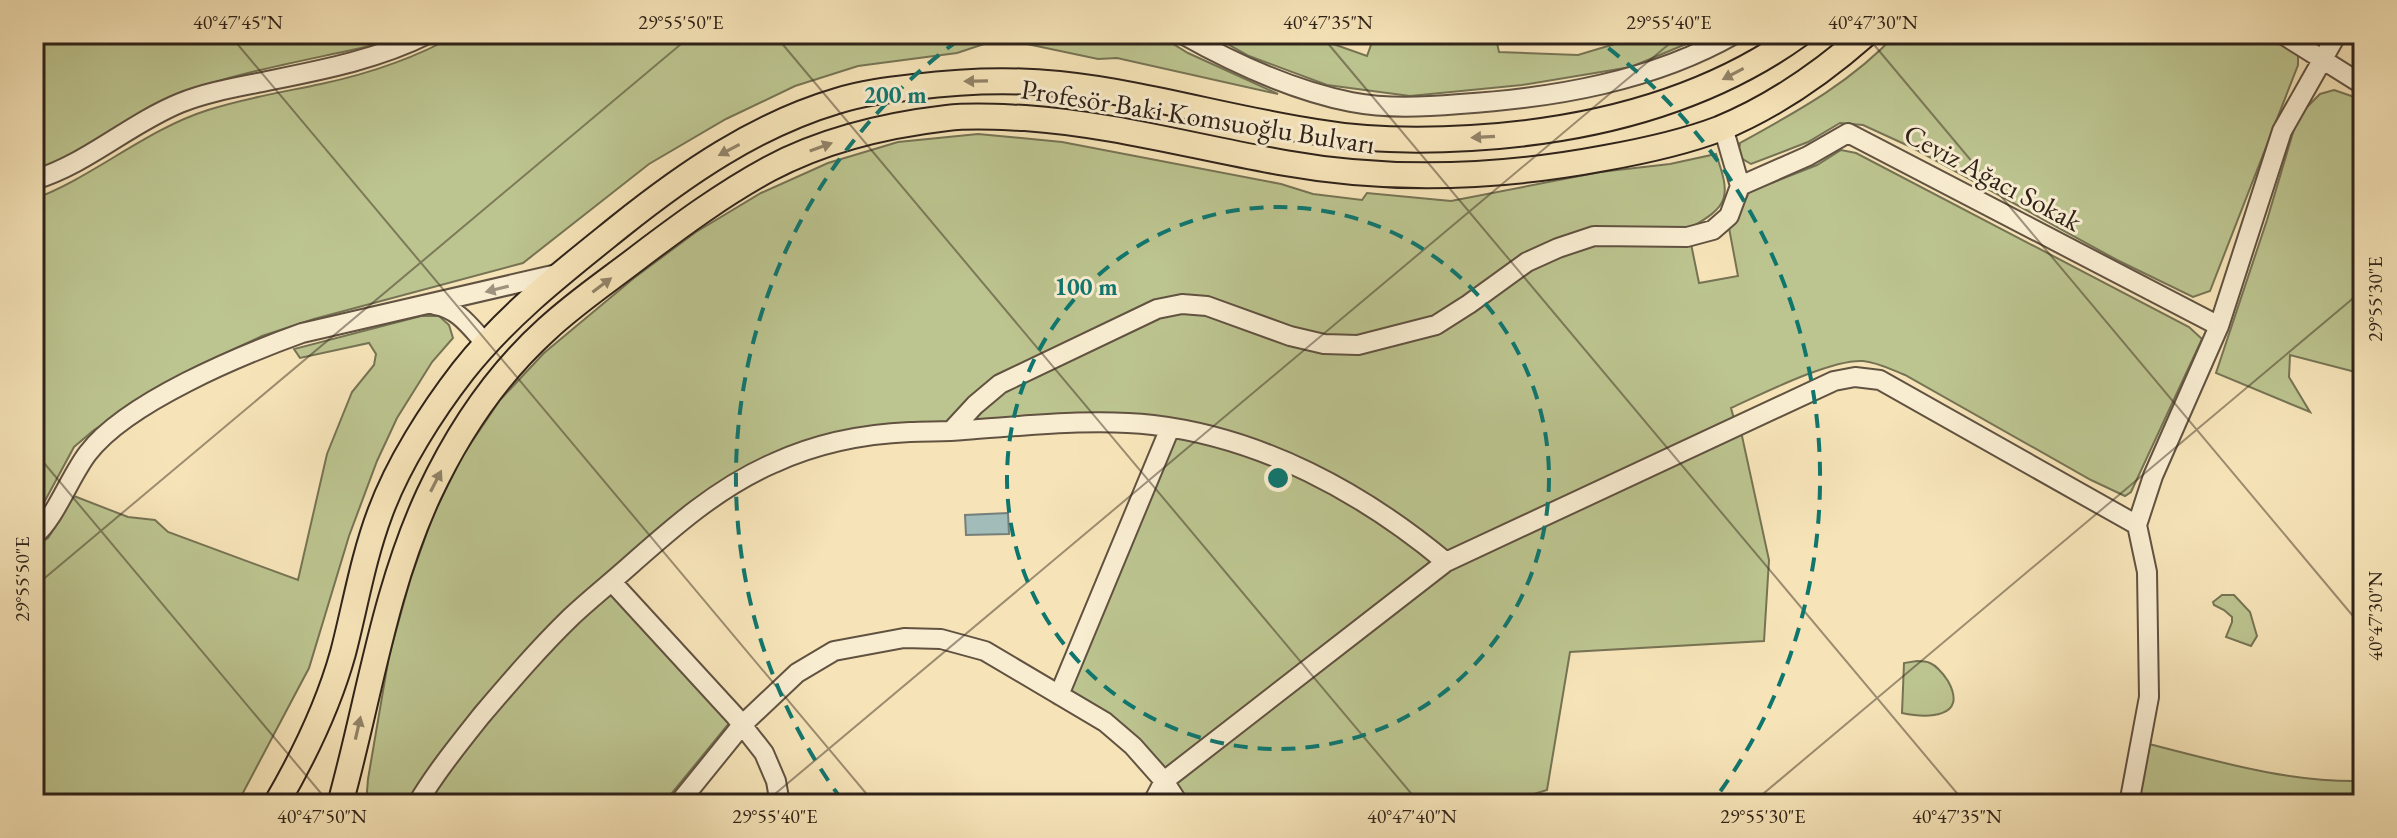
<svg xmlns="http://www.w3.org/2000/svg" width="2397" height="838" viewBox="0 0 2397 838" font-family="'EB Garamond',serif">
<style>
.green{fill:#bcc48f;stroke:#767354;stroke-width:2}
.water{fill:#a2bcba;stroke:#747e7a;stroke-width:2}
.lines{fill:none;stroke-linecap:round;stroke-linejoin:round}
.minor-casing{stroke:#615241;stroke-width:22}
.major-casing{stroke:#2f2219;stroke-width:28}
.minor{stroke:#f9edd1;stroke-width:18}
.major{stroke:#f6e4b8;stroke-width:24}
.oneway{fill:#928368}
.oneway2{fill:#9e927e}
.ticks{fill:none;stroke:#2f2219;stroke-width:2;stroke-opacity:0.45}
.ring{fill:none;stroke:#0f766e;stroke-width:4;stroke-dasharray:14 10}
.labels{text-anchor:middle;dominant-baseline:central;stroke-width:6;stroke-linejoin:round;paint-order:stroke}
.street-label{font-size:28px;fill:#2f2219;stroke:#f9edd1}
.centre{fill:#0f766e;stroke:#f9edd1;stroke-width:4}
.ring-label{font-size:24px;text-anchor:middle;font-weight:bold;fill:#0f766e;stroke:#f9edd1;stroke-width:6;stroke-linejoin:round;paint-order:stroke}
.neatline{fill:none;stroke:#2f2219;stroke-width:3}
.ticks-label{font-size:20px;text-anchor:middle;fill:#2f2219}
</style>
<rect width="100%" height="100%" fill="#f6e4b8"/>
<filter id="stains"><feTurbulence type="fractalNoise" baseFrequency=".0025" numOctaves="4"/><feColorMatrix values="0 0 0 0 .2 0 0 0 0 .09 0 0 0 0 .02 0 0 0 .5 -.17"/></filter>
<radialGradient id="worn" r=".72"><stop offset=".6" stop-color="#630" stop-opacity="0"/><stop offset="1" stop-color="#630" stop-opacity=".3"/></radialGradient>
<path class="green" d="M 34,34 L 395,34 L 374,45 C 309,60 241,71 179,94 C 127,114 87,154 34,172 Z
M 458,34 L 1157,34 L 1188,53 L 1278,94 L 1117,58 L 1098,59 L 1027,44 L 993,41 L 957,53 L 858,66 L 795,86 L 726,119 L 649,164 L 523,263 L 314,319 L 262,336 L 200,365 L 145,397 L 94,430 L 74,447 L 34,521 L 34,199 C 95,176 145,130 208,110 C 245,98 283,92 321,84 C 368,74 417,57 458,34 Z
M 1210,34 L 1305,34 L 1367,56 L 1375,34 L 1495,34 L 1499,52 L 1578,55 L 1648,34 L 1710,34 L 1631,67 L 1522,85 L 1410,96 L 1327,85 L 1249,56 Z
M 1896,34 L 2278,34 L 2298,54 L 2298,65 L 2210,291 L 2193,297 L 2117,260 L 1913,148 L 1863,125 L 1840,123 L 1808,142 L 1751,164 L 1741,158 L 1739,149 L 1740,143 C 1796,112 1852,82 1896,34 Z
M 2334,90 L 2363,100 L 2363,374 L 2290,355 L 2289,377 L 2310,412 L 2216,373 L 2267,220 L 2294,129 L 2305,109 L 2320,94 Z
M 978,134 L 1062,142 L 1281,184 L 1313,194 L 1362,200 L 1367,193 L 1451,201 L 1600,172 L 1670,164 L 1716,154 C 1731,197 1730,206 1688,229 L 1699,283 L 1738,276 L 1729,228 L 1739,214 L 1749,192 L 1817,165 L 1841,150 L 1856,153 L 2189,327 L 2202,339 L 2131,492 L 2125,496 L 2091,480 L 1905,375 C 1892,370 1877,362 1863,361 C 1831,359 1762,394 1731,408 L 1736,426 L 1742,436 L 1769,560 L 1764,641 L 1570,652 L 1547,790 L 1518,799 L 1517,804 L 1179,804 L 1164,781 L 1059,695 L 1169,429 L 907,432 L 772,463 L 612,582 L 735,716 L 663,804 L 366,804 L 368,779 L 389,656 L 410,580 L 434,513 L 463,455 L 500,400 L 544,353 L 634,278 L 696,232 L 761,193 L 828,163 L 898,142 Z
M 421,316 L 439,316 L 449,325 L 453,338 L 432,362 L 397,418 L 377,461 L 349,536 L 309,668 L 237,804 L 34,804 L 34,547 L 48,538 L 74,496 L 128,517 L 155,520 L 168,532 L 298,580 L 327,454 L 352,392 L 374,365 L 376,354 L 369,343 L 300,358 L 294,349 Z
M 2222,595 L 2234,595 L 2250,612 L 2257,636 L 2251,646 L 2226,637 L 2232,622 L 2232,617 L 2224,610 L 2214,605 L 2213,602 Z
M 1917,661 C 1921,661 1926,661 1930,663 C 1937,666 1944,675 1948,681 C 1969,719 1926,718 1902,713 L 1904,663 Z
M 2141,742 C 2213,760 2288,783 2363,781 L 2363,804 L 2129,804 Z"/>
<path class="water" d="M 1008,513 L 1009,534 L 966,535 L 965,515 Z"/>
<g class="lines">
<defs>
<path id="minor" d="M 1182,34 C 1235,64 1291,90 1351,102 C 1387,109 1424,107 1460,104 C 1554,98 1653,81 1735,34
M 2282,34 L 2363,85
M 34,180 C 87,164 129,124 180,103 C 205,93 232,88 257,83 C 316,71 374,61 428,34
M 1740,186 L 1808,156 L 1848,133 L 2219,326
M 435,305 C 458,308 471,328 486,344
M 951,431 L 975,405 L 1000,384 L 1157,309 L 1182,304 L 1207,306 L 1290,336 L 1324,344 L 1358,345 L 1436,325 L 1469,304 L 1527,262 L 1558,248 L 1594,236 L 1687,237 L 1713,230 L 1729,216 L 1740,186 L 1723,127
M 34,536 C 55,519 70,476 88,453 C 127,402 241,355 302,333 L 557,274
M 612,582 L 735,716 L 764,753 L 776,781 L 780,804
M 1059,695 L 1170,428
M 417,804 C 436,772 458,745 481,716 C 510,682 539,648 571,617 C 589,600 608,585 626,569 C 671,529 718,487 774,463 C 815,444 864,434 910,432 C 928,431 946,432 964,430 C 1025,426 1093,418 1153,425 C 1262,438 1362,492 1446,562
M 678,804 L 742,725 L 797,673 L 834,651 L 904,638 L 941,639 L 985,651 L 1105,722 L 1133,746 L 1164,781 L 1152,804
M 1179,804 L 1164,781 L 1446,562 L 1834,381 L 1855,377 L 1880,380 L 2137,525
M 2129,804 L 2149,697 L 2147,572 L 2137,525 L 2153,476 L 2219,326 L 2282,131 L 2337,34"/>
<path id="major" d="M 276,804 C 304,756 328,707 343,653 C 355,607 363,558 380,513 C 398,464 432,411 463,371 C 508,314 564,271 620,226 C 685,174 756,125 837,101 C 862,93 888,90 914,87 C 962,81 1010,79 1059,84 C 1146,93 1230,119 1317,132 C 1369,141 1419,141 1471,138 C 1588,131 1704,103 1800,34
M 340,804 C 369,700 383,593 429,494 C 458,432 496,375 547,329 C 576,302 609,280 640,256 C 681,225 723,194 769,169 C 823,140 887,125 947,118 C 973,115 999,117 1025,118 C 1113,124 1198,148 1285,163 C 1391,182 1499,178 1605,158 C 1644,151 1682,143 1719,129 C 1773,107 1823,72 1866,34"/>
</defs>
<use href="#minor" class="minor-casing"/>
<use href="#major" class="major-casing"/>
<use href="#minor" class="minor"/>
<use href="#major" class="major"/>
</g>
<defs><path id="oneway-solid" d="M-6-.8H1V-3.2L6.5 0L1 3.2V.8H-6Z" transform="scale(2)"/></defs>
<g class="oneway">
<use href="#oneway-solid" transform="translate(1733 74) rotate(152)"/>
<use href="#oneway-solid" transform="translate(976 81) rotate(179)"/>
<use href="#oneway-solid" transform="translate(1483 137) rotate(177)"/>
<use href="#oneway-solid" transform="translate(821 147) rotate(-20)"/>
<use href="#oneway-solid" transform="translate(729 150) rotate(152)"/>
<use href="#oneway-solid" transform="translate(602 285) rotate(-37)"/>
<use href="#oneway-solid" transform="translate(436 481) rotate(-63)"/>
<use href="#oneway-solid" transform="translate(358 728) rotate(-77)"/>
</g>
<use class="oneway2" href="#oneway-solid" transform="translate(497 289) rotate(166)"/>
<path class="ticks" d="M 229,34 L 875,804M 774,34 L 1420,804M 1320,34 L 1966,804M 1865,34 L 2363,628M 34,451 L 330,804M 34,587 L 693,34M 763,804 L 1681,34M 1751,804 L 2363,290"/>
<g class="ring">
<circle cx="1278" cy="478" r="271"/>
<path d="M842 800A542 542 0 0 1 967 34M1589 34A542 542 0 0 1 1714 800"/>
</g>
<g class="labels">
<g class="street-label">
<text transform="translate(1198 116) rotate(9)">Profesör Baki Komsuoğlu Bulvarı</text>
<text transform="translate(1993 177) rotate(28)">Ceviz Ağacı Sokak</text>
</g>
</g>
<circle cx="1278" cy="478" r="12" class="centre"/>
<g class="ring-label">
<text x="895" y="103">200 m</text>
<text x="1086" y="295">100 m</text>
</g>
<rect width="2397" height="838" fill="none" stroke="#f6e4b8" stroke-width="88"/>
<rect x="44" y="44" width="2309" height="750" class="neatline"/>
<g class="ticks-label">
<text x="238" y="29">40°47'45"N</text>
<text x="681" y="29">29°55'50"E</text>
<text x="1328" y="29">40°47'35"N</text>
<text x="1669" y="29">29°55'40"E</text>
<text x="1873" y="29">40°47'30"N</text>
<text transform="translate(2375 299) rotate(-90)" y="7">29°55'30"E</text>
<text transform="translate(22 579) rotate(-90)" y="7">29°55'50"E</text>
<text transform="translate(2375 616) rotate(-90)" y="7">40°47'30"N</text>
<text x="322" y="823">40°47'50"N</text>
<text x="775" y="823">29°55'40"E</text>
<text x="1412" y="823">40°47'40"N</text>
<text x="1763" y="823">29°55'30"E</text>
<text x="1957" y="823">40°47'35"N</text>
</g>
<rect width="100%" height="100%" filter="url(#stains)"/>
<rect width="100%" height="100%" fill="url(#worn)"/>
</svg>
